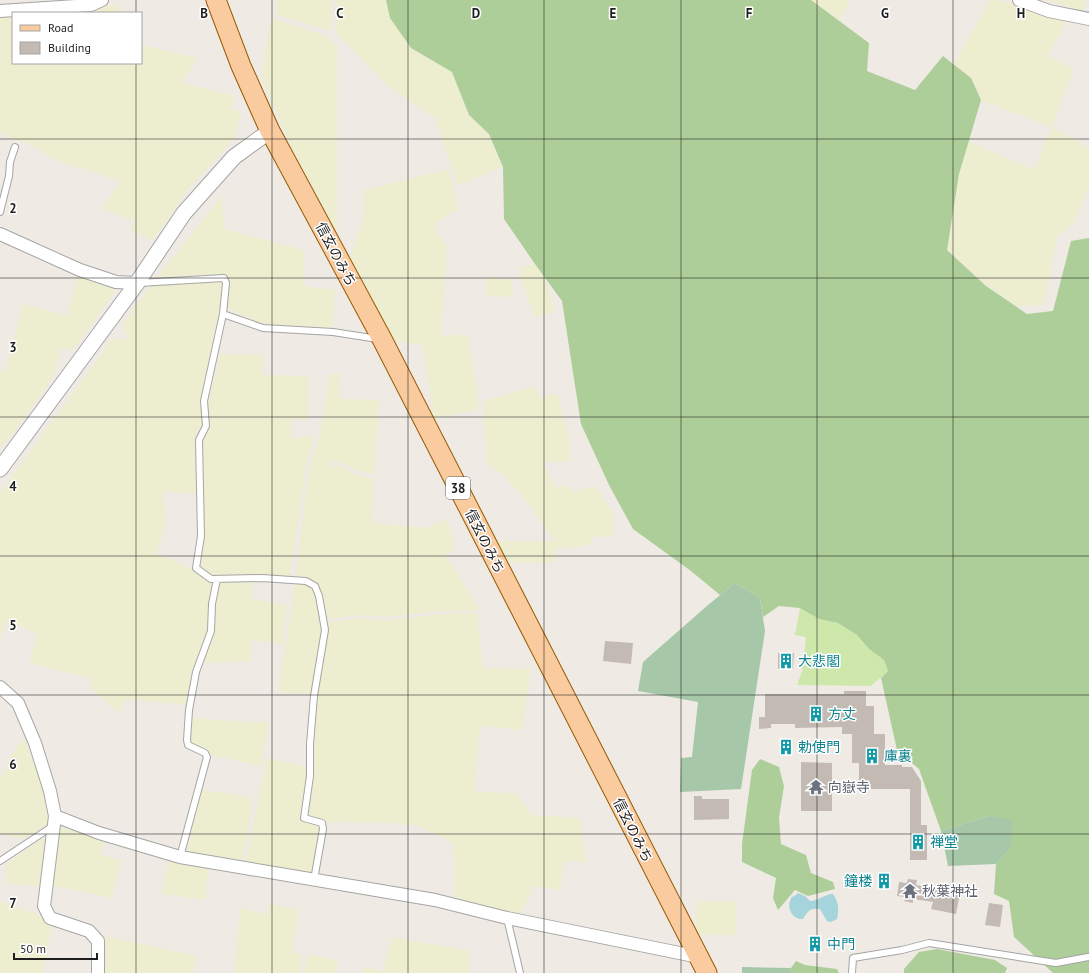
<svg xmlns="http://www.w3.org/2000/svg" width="1089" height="973" viewBox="0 0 1089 973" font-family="'PT Sans','Noto Sans JP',sans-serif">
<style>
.farmland{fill:#ededd0}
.grass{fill:#cee8ab}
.forest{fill:#adce99}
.cemetery{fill:#a6c7a8}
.water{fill:#a5d4dc}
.building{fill:#c3bab4}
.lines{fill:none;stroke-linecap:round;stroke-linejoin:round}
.service-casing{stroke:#a5a5a5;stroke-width:8}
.minor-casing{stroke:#a5a5a5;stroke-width:14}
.tertiary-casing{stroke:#a5a5a5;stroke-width:17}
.primary-casing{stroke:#965a02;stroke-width:21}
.service{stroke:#fff;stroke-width:6}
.minor{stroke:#fff;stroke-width:12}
.tertiary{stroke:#fff;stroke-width:15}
.primary{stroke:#facb9e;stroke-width:19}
.grid{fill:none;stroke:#1e1e1e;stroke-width:1;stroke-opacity:0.55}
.labels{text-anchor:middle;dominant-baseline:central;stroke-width:3;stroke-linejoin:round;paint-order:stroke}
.shield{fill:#fff;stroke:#626262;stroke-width:1}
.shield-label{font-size:13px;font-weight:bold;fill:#1e1e1e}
.street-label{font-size:14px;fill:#1e1e1e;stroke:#fff}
.culture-label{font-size:14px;fill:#0d838f;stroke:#fff;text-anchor:start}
.worship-label{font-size:14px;fill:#5b616d;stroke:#fff;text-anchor:start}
.grid-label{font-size:13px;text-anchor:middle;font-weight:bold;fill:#1e1e1e;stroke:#fff;stroke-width:3;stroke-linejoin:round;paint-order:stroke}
</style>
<rect width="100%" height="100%" fill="#efebe4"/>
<path class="farmland" d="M 278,0 L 331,0 L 330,31 L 276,15 Z
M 335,0 L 386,0 L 390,18 L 411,48 L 452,72 L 469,115 L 489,134 L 503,167 L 458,185 L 435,118 L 388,86 L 335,32 Z
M 810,0 L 850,0 L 839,20 Z
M 990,0 L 998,0 L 1067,19 L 1048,57 L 1074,68 L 1052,127 L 1089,148 L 1089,188 L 1072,226 L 1057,236 L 1044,305 L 1017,307 L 984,283 L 947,250 L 959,174 L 968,142 L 1034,169 L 1052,127 L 981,100 L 971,78 L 954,64 Z
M 1047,0 L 1086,0 L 1083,11 Z
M 120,4 L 119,13 L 51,13 L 103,7 Z
M 13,15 L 13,63 L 141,63 L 141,46 L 150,47 L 198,58 L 182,83 L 234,96 L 231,109 L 241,111 L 235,138 L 188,189 L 153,240 L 129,230 L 135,221 L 102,209 L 120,181 L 58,161 L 22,140 L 19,142 L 0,133 L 0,16 Z
M 271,18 L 327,36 L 337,46 L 337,232 L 295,155 L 261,77 Z
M 449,169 L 458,210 L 437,222 L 436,231 L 447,247 L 441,335 L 468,335 L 477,389 L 478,410 L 431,419 L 431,399 L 422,345 L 390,341 L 350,260 L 364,215 L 364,190 Z
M 222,196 L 224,229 L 304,250 L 303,286 L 336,290 L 332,328 L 264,324 L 226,308 L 229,283 L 226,274 L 154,281 Z
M 535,264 L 547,282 L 554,312 L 534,317 L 521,278 L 520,267 Z
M 78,276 L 116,290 L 73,350 L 62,348 L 54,374 L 48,385 L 0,450 L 0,371 L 5,372 L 23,304 L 67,315 Z
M 486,277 L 512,280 L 511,297 L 486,295 Z
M 223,280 L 220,310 L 209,368 L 204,424 L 197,437 L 198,494 L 163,491 L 166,526 L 156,553 L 191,569 L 212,583 L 208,630 L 192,671 L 186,705 L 126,699 L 118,713 L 90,687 L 91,678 L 29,663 L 38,635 L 8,619 L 0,639 L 0,493 L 112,339 L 128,339 L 123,324 L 150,286 Z
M 220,354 L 264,355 L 262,375 L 308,376 L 308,420 L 291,420 L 292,438 L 315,436 L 305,472 L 290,578 L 212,576 L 201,566 L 205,534 L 202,441 L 209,427 L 209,401 Z
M 329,374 L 340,374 L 339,399 L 379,400 L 374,474 L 360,471 L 338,462 L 329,463 L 329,467 L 339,466 L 360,476 L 373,478 L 372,523 L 424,528 L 448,520 L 455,551 L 445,553 L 480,611 L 442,611 L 387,617 L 363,615 L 327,619 L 322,595 L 316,582 L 296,577 L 308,474 L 320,435 Z
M 535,386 L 539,397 L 557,394 L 569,438 L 570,461 L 543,463 L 557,488 L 568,485 L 574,493 L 594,485 L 613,512 L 613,536 L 592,537 L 591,545 L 555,549 L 554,563 L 507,562 L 497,541 L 555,541 L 523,497 L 502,474 L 487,464 L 483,401 Z
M 220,581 L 253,582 L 252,599 L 287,605 L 282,644 L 251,640 L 251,661 L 203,663 L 215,627 L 216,607 Z
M 295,583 L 304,584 L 311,587 L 317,596 L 322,628 L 311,694 L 278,692 Z
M 477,613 L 483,668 L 531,669 L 522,730 L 480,726 L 474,791 L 518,794 L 531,815 L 580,818 L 586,862 L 564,861 L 560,890 L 533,886 L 531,894 L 519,914 L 455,900 L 453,843 L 419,826 L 390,823 L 330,822 L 307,815 L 314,781 L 313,752 L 317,695 L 329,622 L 360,618 L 384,620 L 443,614 Z
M 190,718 L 269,723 L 261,766 L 210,755 L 208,749 L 191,743 Z
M 25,740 L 47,799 L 49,824 L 23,839 L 0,834 L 0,780 L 18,743 Z
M 266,758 L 307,767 L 308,779 L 300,819 L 319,825 L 321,831 L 311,874 L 246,864 Z
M 202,790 L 252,797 L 249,829 L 242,863 L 186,854 Z
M 59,826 L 105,840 L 101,855 L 121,860 L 112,898 L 51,885 Z
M 42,838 L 48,842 L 43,887 L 6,883 L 7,863 Z
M 169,860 L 209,867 L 205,900 L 161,894 Z
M 0,901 L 35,913 L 52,925 L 42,973 L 0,973 Z
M 697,901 L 736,901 L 735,935 L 696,934 Z
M 269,903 L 299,910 L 292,953 L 302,954 L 300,973 L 234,973 L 240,908 L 268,914 Z
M 103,936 L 197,956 L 193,973 L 102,973 Z
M 392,937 L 470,951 L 468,973 L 362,973 L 363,967 L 383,971 Z
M 307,954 L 338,960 L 335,973 L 305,973 Z"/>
<path class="grass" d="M 800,608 L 819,619 L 838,623 L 857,635 L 869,649 L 884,660 L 888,671 L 871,686 L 797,685 L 802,671 L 806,637 L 795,635 Z"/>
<path class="forest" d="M 386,0 L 811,0 L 869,43 L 867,71 L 915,90 L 943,56 L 971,78 L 981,100 L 959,174 L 947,250 L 986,286 L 1027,314 L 1053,311 L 1071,241 L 1089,238 L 1089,973 L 1053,973 L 1014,937 L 1009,901 L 994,894 L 996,864 L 1010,849 L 988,816 L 941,831 L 919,769 L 897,750 L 881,678 L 888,671 L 884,660 L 869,649 L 857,635 L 838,623 L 819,619 L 800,608 L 779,606 L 763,617 L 760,598 L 735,583 L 720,595 L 691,571 L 633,529 L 609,485 L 581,424 L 562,301 L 535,264 L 504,219 L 503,167 L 489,134 L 469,115 L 452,72 L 411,48 L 390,18 Z
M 760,759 L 779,767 L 784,786 L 779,818 L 781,844 L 806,855 L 811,873 L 833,882 L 835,889 L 808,896 L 795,890 L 778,910 L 773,898 L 776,878 L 742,862 L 742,844 L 752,770 Z
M 937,949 L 995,960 L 1007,968 L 1005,973 L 904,973 L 904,969 L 919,952 Z
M 796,961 L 805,965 L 837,969 L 839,973 L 790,973 L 791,968 Z"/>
<path class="cemetery" d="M 735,583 L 760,598 L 765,631 L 741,789 L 680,792 L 681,758 L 692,757 L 698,702 L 638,691 L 643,662 L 708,605 Z
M 988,816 L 1013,820 L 1010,849 L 996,864 L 948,866 L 941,831 Z
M 742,967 L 791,968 L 790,973 L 742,973 Z"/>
<path class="water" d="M 798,893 L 805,896 L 810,901 C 818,901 825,894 833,894 C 839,902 839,910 837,919 L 831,922 L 827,921 L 820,909 C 810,908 808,911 803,919 C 792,920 785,906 792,897 C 794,896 796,895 798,893 Z"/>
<path class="building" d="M 605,641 L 633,643 L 631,664 L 603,661 Z
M 778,653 L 794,653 L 793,669 L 778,669 Z
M 844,691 L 866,691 L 866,706 L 874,706 L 874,734 L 885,734 L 885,765 L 902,765 L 902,767 L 912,767 L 921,781 L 921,825 L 927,825 L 927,860 L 910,860 L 910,789 L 871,789 L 871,787 L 859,787 L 859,763 L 852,763 L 852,734 L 842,734 L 842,727 L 795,728 L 795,724 L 771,724 L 771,728 L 759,729 L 759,717 L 765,717 L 765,694 L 844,694 Z
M 782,745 L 790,745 L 790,755 L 781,755 Z
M 801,762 L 832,763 L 832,811 L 801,811 Z
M 694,796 L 702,796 L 702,799 L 729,799 L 729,819 L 694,820 Z
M 879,876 L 889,876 L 889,885 L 879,885 Z
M 908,879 L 917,880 L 916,885 L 960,893 L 956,914 L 931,909 L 933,902 L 913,899 L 913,903 L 904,901 L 905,897 L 897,896 L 899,882 L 907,883 Z
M 989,903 L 1003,905 L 1000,927 L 985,925 Z"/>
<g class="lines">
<defs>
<path id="service" d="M 0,212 L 9,176 L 10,162 L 15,147
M 139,283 L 224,278 L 226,283 L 223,314 L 204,401 L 206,426 L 199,440 L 201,536 L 196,568 L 211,579 L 262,578 L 306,581 L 315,586 L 319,596 L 325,630 L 314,696 L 310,744 L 310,776 L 304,818 L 322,823 L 323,829 L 314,880
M 223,314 L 263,328 L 333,332 L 378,339
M 180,857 L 207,757 L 205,753 L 188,745 L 187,740 L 189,710 L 196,672 L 211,631 L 212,604 L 217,579
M 0,861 L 53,826
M 507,918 L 520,973
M 852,973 L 853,958 L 902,950 L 929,943 L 1056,963 L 1088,957"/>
<path id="minor" d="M 1019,0 L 1049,11 L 1089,19
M 0,11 L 91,5 L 102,0
M 0,234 L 80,270 L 116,282 L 137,283
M 0,687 L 18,703 L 35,743 L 50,791 L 55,816 L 44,906 L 50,918 L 89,931 L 98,941 L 98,973
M 55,816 L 99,833 L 180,857 L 435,900 L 507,918 L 699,957"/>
<path id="tertiary" d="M 0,469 L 137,283 L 184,213 L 234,157 L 270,131"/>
<path id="primary" d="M 216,0 L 241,66 L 270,131 L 382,339 L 707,973"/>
</defs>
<use href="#service" class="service-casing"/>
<use href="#minor" class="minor-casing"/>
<use href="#tertiary" class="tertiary-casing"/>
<use href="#primary" class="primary-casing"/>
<use href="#service" class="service"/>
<use href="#minor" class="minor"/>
<use href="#tertiary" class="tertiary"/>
<use href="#primary" class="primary"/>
</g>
<path class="grid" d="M 136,0 L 136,13M 272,0 L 272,973M 408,0 L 408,973M 544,0 L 544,973M 681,0 L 681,973M 817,0 L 817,973M 953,0 L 953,973M 136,63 L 136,973M 0,139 L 1089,139M 0,278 L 1089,278M 0,417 L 1089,417M 0,556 L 1089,556M 0,695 L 1089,695M 0,834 L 1089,834"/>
<defs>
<symbol id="building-bare" viewBox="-9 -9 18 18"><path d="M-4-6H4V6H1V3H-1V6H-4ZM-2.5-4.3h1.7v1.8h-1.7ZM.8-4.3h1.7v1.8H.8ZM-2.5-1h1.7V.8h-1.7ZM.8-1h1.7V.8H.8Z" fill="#0f9aa8" stroke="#fff" stroke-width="2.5" paint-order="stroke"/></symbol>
<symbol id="temple-bare" viewBox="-9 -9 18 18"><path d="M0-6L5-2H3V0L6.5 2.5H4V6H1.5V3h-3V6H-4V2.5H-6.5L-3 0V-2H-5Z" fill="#6b7280" stroke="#fff" stroke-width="2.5" paint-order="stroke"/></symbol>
</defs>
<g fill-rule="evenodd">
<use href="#building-bare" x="775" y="650" width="22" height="22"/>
<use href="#building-bare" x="805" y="703" width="22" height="22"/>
<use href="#building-bare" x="775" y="736" width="22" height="22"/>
<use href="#building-bare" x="861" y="745" width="22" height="22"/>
<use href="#temple-bare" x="805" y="776" width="22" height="22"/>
<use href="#building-bare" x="907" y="831" width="22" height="22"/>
<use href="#building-bare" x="873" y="870" width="22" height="22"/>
<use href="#temple-bare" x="899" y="880" width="22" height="22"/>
<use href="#building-bare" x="804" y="933" width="22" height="22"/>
</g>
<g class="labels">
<rect class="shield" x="446" y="477" width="24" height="22" rx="3"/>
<g class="shield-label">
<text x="458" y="488">38</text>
</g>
<g class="street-label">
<text transform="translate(336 254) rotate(62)">信玄のみち</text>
<text transform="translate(485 541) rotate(63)">信玄のみち</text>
<text transform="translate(633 830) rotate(63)">信玄のみち</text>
</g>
<g class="culture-label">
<text x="798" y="661">大悲閣</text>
<text x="828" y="714">方丈</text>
<text x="798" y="747">勅使門</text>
<text x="884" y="756">庫裏</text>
<text x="930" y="842">禅堂</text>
<text x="872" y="881" text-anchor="end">鐘楼</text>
<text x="827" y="944">中門</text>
</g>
<g class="worship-label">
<text x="828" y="787">向嶽寺</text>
<text x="922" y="891">秋葉神社</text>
</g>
</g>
<g class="grid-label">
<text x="204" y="18">B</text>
<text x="340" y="18">C</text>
<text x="476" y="18">D</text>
<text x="613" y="18">E</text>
<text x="749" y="18">F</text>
<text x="885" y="18">G</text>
<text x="1021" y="18">H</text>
<text x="13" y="213">2</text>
<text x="13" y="352">3</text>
<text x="13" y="491">4</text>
<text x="13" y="630">5</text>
<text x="13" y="769">6</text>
<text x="13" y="908">7</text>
</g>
<rect x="12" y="12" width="130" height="52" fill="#ffffff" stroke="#a5a5a5"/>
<rect x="20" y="25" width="20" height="6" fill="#facb9e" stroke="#a5a5a5"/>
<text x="48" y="32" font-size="12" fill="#1e1e1e">Road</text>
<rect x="20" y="42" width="20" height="12" fill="#c3bab4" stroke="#a5a5a5"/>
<text x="48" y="52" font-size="12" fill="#1e1e1e">Building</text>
<path d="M14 953v6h83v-6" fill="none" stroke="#1e1e1e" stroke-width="2"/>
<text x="20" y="953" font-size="12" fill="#1e1e1e" stroke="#ffffff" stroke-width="3" paint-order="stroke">50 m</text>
</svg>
